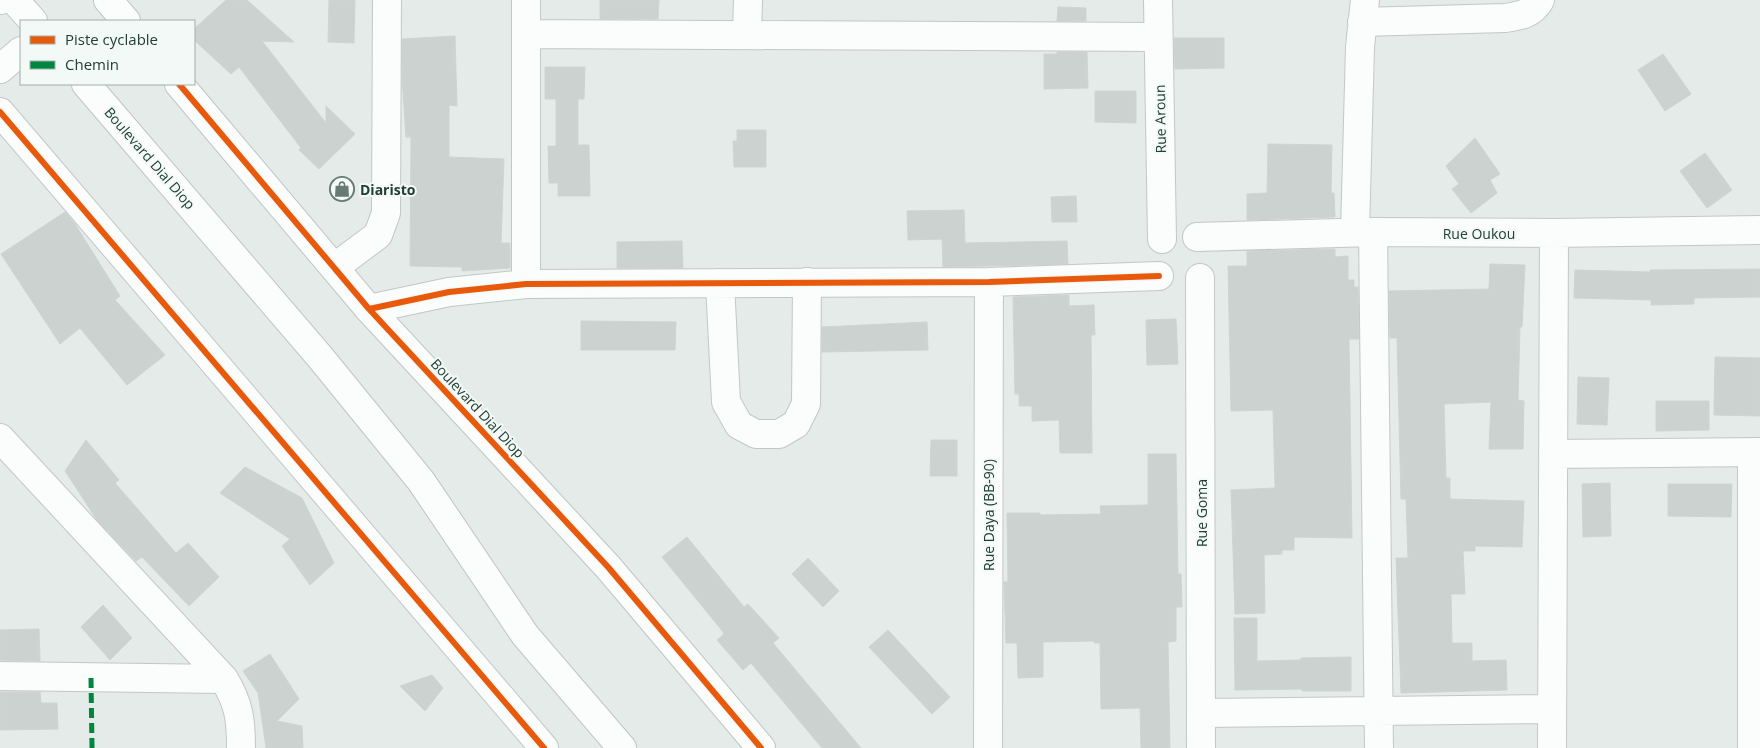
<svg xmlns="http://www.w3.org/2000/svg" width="1760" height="748" viewBox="0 0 1760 748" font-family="'Open Sans',sans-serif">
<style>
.building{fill:#ccd2cf;stroke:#ced4d1}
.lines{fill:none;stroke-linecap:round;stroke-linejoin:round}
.street-casing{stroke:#c2c8c5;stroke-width:30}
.secondary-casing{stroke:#bec7c3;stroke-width:30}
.street{stroke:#fbfcfc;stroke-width:28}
.secondary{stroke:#fbfcfc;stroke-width:28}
.quiet{stroke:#00873e;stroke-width:5;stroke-dasharray:10 5;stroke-linecap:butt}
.cycleway-casing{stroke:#f3f9f6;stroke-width:9}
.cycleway{stroke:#e8590c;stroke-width:6}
.labels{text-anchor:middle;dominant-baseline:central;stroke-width:4;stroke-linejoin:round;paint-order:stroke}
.street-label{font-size:14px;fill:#223f34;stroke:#f3f9f6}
.poi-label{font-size:14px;font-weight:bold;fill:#223f34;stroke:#f3f9f6;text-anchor:start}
</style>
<rect width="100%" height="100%" fill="#e5ebe8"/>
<path class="building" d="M 226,0 L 247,0 L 294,42 L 262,41 L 326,123 L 326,106 L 355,134 L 319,169 L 299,150 L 301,148 L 239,67 L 231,74 L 194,40 L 194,29 Z
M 329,0 L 355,0 L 354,43 L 328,42 Z
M 600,0 L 659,0 L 658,19 L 600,19 Z
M 1058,7 L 1086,8 L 1086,21 L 1057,21 Z
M 455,36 L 457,106 L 449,105 L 449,157 L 504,159 L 501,243 L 510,243 L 510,268 L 462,271 L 462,267 L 410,266 L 411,137 L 406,137 L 402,77 L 402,39 Z
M 1174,38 L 1224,38 L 1224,68 L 1175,69 Z
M 1057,52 L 1087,52 L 1088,88 L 1044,89 L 1044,54 L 1057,54 Z
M 1663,54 L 1691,94 L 1665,111 L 1638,70 Z
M 545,67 L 585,67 L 584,99 L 578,99 L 578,145 L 589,145 L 590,196 L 558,196 L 558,183 L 549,183 L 548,146 L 556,146 L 556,99 L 545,99 Z
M 1095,91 L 1136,91 L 1136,123 L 1095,122 Z
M 737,130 L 766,130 L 766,167 L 734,167 L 733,141 L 737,141 Z
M 1475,138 L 1500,174 L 1490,180 L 1497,193 L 1471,213 L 1452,189 L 1459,184 L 1446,166 Z
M 1268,144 L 1332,145 L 1331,193 L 1334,193 L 1335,217 L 1247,220 L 1247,194 L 1267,193 Z
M 1705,153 L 1732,190 L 1707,208 L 1680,171 Z
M 1076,196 L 1077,222 L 1052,222 L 1051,197 Z
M 964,210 L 965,243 L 1067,241 L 1068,264 L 943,267 L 942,239 L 908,240 L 907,211 Z
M 65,212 L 75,224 L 120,296 L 115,300 L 165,355 L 127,385 L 80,328 L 60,344 L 1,254 Z
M 682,241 L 683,268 L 617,268 L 617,242 Z
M 1335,249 L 1335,257 L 1348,256 L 1348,280 L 1354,280 L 1354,287 L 1358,287 L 1359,339 L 1349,339 L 1352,538 L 1294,537 L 1294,550 L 1282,550 L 1282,554 L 1264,555 L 1265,613 L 1235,614 L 1231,490 L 1275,488 L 1273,410 L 1231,411 L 1228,266 L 1247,266 L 1247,251 Z
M 1490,264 L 1525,265 L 1522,327 L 1520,327 L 1518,400 L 1524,401 L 1523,449 L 1489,449 L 1491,402 L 1444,404 L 1446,478 L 1450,478 L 1450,499 L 1524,501 L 1522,547 L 1475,546 L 1475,551 L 1463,551 L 1465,594 L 1451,594 L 1452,643 L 1472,643 L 1472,661 L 1506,660 L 1507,690 L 1401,693 L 1396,558 L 1408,558 L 1406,499 L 1401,499 L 1397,338 L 1390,338 L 1389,291 L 1489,289 Z
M 1760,269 L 1760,297 L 1694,298 L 1694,304 L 1651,305 L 1651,300 L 1574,298 L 1575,270 L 1650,272 L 1650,270 Z
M 1069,295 L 1069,306 L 1094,305 L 1095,335 L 1091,335 L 1092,453 L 1060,453 L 1059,420 L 1032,421 L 1032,406 L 1019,406 L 1019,394 L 1015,394 L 1013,297 Z
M 1176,319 L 1178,364 L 1147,365 L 1146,320 Z
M 581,321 L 676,322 L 675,350 L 581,350 Z
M 927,322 L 928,350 L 822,352 L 822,327 Z
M 1715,357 L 1760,358 L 1760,416 L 1714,415 Z
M 1578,377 L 1609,378 L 1607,425 L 1577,424 Z
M 1656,401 L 1709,401 L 1709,430 L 1656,431 Z
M 86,440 L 119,480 L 115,483 L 176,553 L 188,543 L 219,577 L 189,606 L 142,557 L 136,561 L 97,520 L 65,471 Z
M 931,440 L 957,440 L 957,476 L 930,476 Z
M 1148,454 L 1176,454 L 1178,574 L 1181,574 L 1182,607 L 1176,607 L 1176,641 L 1168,642 L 1170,748 L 1141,748 L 1140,708 L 1101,709 L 1100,643 L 1094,643 L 1095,641 L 1043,642 L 1043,677 L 1018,678 L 1017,643 L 1006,643 L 1004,582 L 1008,582 L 1007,513 L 1040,513 L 1040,515 L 1101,514 L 1100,506 L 1148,505 Z
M 245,467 L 302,498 L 334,563 L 310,585 L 282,546 L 290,539 L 220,493 Z
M 1610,483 L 1611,536 L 1583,537 L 1582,484 Z
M 1668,484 L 1732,484 L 1731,517 L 1668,516 Z
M 687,537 L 744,607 L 748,604 L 779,638 L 773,643 L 861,748 L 822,748 L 751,663 L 743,670 L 717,640 L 724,634 L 720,628 L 662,557 Z
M 808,558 L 839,591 L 823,607 L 792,574 Z
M 103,605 L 132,638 L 110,660 L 81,627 Z
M 1234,618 L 1257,618 L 1257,661 L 1301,660 L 1301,658 L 1351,657 L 1351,691 L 1302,691 L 1302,689 L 1235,690 Z
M 39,629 L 40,661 L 0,660 L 0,630 Z
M 888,630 L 950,697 L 932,714 L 869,647 Z
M 270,654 L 299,699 L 277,721 L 302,726 L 303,748 L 266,748 L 258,693 L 243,671 Z
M 432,675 L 443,688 L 425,711 L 400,686 Z
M 0,692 L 40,692 L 41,703 L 57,703 L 58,729 L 0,730 Z"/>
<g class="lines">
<defs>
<path id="street" d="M 0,0 L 1,0
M 526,0 L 526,284
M 1158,0 L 1162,239
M 1362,22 L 1505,18 C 1520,16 1532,14 1540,0
M 526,34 L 1158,37
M 747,35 L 748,0
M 0,69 L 21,51
M 0,112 L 544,748
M 1355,232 L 1360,47 L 1365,0
M 1373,232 L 1379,748
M 1197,237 L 1373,232 L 1554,233 L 1760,230
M 335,267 L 378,235 L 386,213 L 387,0
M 1200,278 L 1201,748
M 720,283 L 726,402 L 739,425 L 756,434 L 779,434 L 796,424 L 806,404 L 807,282
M 369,309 L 449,292 L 526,284 L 989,282 L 1159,276
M 0,438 L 224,679 C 239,704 241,719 241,748
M 1752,452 L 1752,748
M 1553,454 L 1760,452
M 0,676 L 224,679
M 1201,713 L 1551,709
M 988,748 L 989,282
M 1552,748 L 1554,233"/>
<path id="secondary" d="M 14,0 L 33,21
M 108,0 L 126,21
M 86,84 L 320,357 L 421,481 L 525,635 L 622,748
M 179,84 L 369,309 L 608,567 L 761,748"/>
</defs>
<use href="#street" class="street-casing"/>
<use href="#secondary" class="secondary-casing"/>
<use href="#street" class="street"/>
<use href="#secondary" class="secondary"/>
<path class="quiet" d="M 91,678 L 92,748"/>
<defs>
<path id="cycleway" d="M 179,84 L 369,309 L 608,567 L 761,748
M 0,112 L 544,748
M 369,309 L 449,292 L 526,284 L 989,282 L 1159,276"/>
</defs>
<use href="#cycleway" class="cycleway-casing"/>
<use href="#cycleway" class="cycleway"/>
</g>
<defs>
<symbol id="shop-ring" viewBox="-11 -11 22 22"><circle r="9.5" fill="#f3f9f6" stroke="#667b73" stroke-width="1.5"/><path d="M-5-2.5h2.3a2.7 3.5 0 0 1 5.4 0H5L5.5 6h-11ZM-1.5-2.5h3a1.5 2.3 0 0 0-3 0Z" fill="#667b73"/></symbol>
</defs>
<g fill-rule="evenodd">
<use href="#shop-ring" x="328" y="175" width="28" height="28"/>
</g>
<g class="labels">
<g class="street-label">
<text transform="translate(1160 119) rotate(-91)">Rue Aroun</text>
<text transform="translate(150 158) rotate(49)">Boulevard Dial Diop</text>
<text x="1479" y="233">Rue Oukou</text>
<text transform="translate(478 408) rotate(47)">Boulevard Dial Diop</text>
<text transform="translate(1201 513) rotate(-90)">Rue Goma</text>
<text transform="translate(988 515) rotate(-90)">Rue Daya (BB-90)</text>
</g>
<g class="poi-label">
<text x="360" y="189">Diaristo</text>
</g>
</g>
<rect x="20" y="20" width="175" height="65" fill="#f3f9f6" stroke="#9fafa8"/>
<rect x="30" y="36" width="25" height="8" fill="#e8590c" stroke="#9fafa8"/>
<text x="65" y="45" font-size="15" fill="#223f34">Piste cyclable</text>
<rect x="30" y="61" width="25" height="8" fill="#00873e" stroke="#9fafa8"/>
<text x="65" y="70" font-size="15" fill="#223f34">Chemin</text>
</svg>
